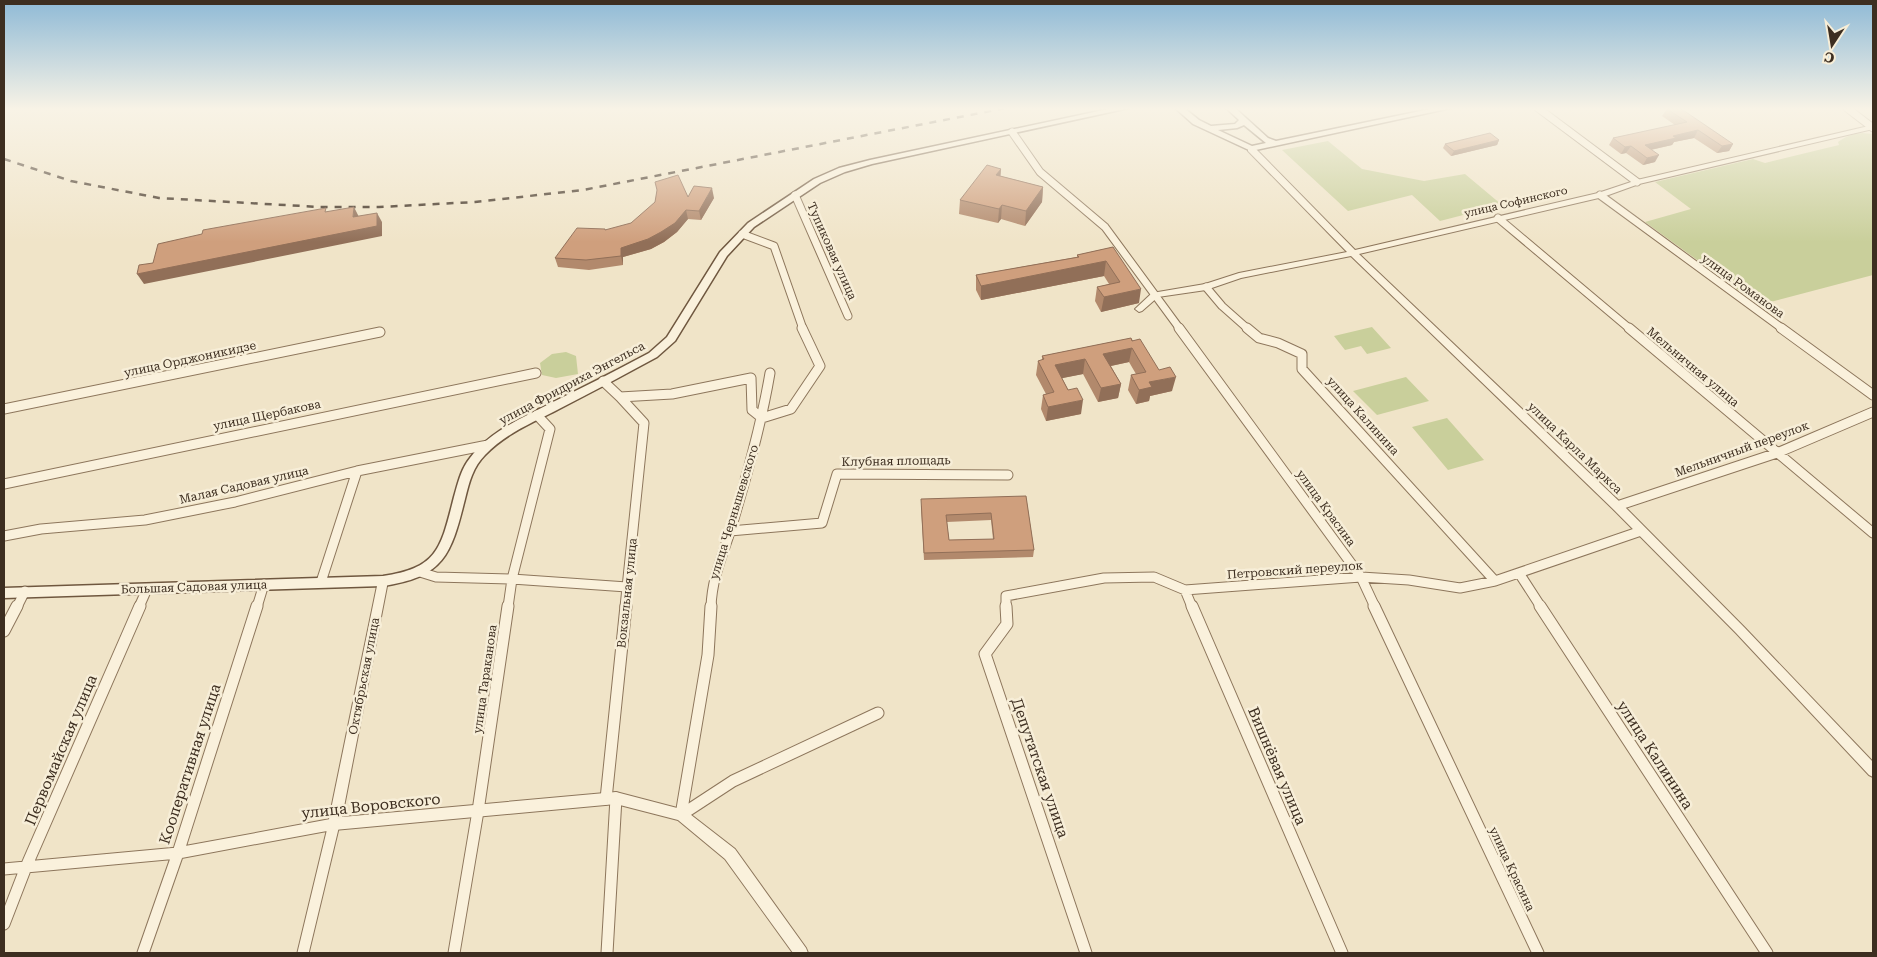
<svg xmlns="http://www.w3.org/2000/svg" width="1877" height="957" viewBox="0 0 1877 957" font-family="'Roboto Serif',serif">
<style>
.green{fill:#c9cf9b}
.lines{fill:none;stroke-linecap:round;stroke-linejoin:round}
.minor-far2-casing{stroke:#8d765c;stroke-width:9}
.minor-far1-casing{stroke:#8d765c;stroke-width:11}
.minor-casing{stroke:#8d765c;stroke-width:13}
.tertiary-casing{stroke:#8d765c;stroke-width:2}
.secondary-casing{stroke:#6f573f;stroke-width:3}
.minor-far2{stroke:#faf1dc;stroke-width:7}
.minor-far1{stroke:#faf1dc;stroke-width:9}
.minor{stroke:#faf1dc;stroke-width:11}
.tertiary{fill:#faf1dc;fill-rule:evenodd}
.secondary{fill:#faf1dc;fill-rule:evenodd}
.rail{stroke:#3d2e20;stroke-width:2.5;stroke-dasharray:7 7;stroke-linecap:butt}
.wall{fill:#b2896c;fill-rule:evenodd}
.shaded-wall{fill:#916f58}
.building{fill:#cf9f7d;stroke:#916f58;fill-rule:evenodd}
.labels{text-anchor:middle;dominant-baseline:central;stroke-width:5;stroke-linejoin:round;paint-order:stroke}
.far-street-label{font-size:11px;fill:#3d2e20;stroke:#f7eed8}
.street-label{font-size:12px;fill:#3d2e20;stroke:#f7eed8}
.near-street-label{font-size:15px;fill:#3d2e20;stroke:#f7eed8}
</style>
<rect width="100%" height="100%" fill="#f0e4c8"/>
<path class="green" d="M 1862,133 L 1873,134 L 1873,275 L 1759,305 L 1645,222 L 1691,209 L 1655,182 L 1753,159 L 1765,163 L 1839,145 L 1838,142 C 1846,136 1853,134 1862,133 Z
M 1328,141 L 1362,169 L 1424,181 L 1465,174 L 1502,205 L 1440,221 L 1412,195 L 1348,211 L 1282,150 Z
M 1372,327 L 1391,348 L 1367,354 L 1361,346 L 1345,350 L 1334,336 Z
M 566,352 L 576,356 L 578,374 L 556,378 L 542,375 L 540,363 L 552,354 Z
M 1406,377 L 1429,401 L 1377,415 L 1353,391 Z
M 1447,418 L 1484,460 L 1448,470 L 1412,427 Z"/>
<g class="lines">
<defs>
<path id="minor-far2" d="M 1538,108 L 1637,182
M 1847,108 L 1873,128
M 1012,132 L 1040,172 L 1105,227 L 1180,329
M 795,195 L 848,316
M 1600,195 L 1783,329
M 1498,218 L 1630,329
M 742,234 L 774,246 L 803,329
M 1206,287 L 1222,306 L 1248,329"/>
<path id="minor-far1" d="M 1179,328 L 1361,577 L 1375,607
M 1247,328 L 1259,338 L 1278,343 L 1302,354 L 1302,369 L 1495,581
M 1629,328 L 1873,533
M 1781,328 L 1873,395
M 603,381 L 620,397 L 672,394 L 751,378 L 752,410 L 762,418
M 620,397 L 644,423 L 625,607
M 4,409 L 380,332
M 762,418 L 791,409 L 820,366 L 802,328
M 4,484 L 536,373
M 1617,506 L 1777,453 L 1873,412
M 730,531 L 822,523 L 837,474 L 1008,475
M 4,536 L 41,529 L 145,520 L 235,502 L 357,471 L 488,445
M 420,572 L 436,577 L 512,579 L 627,587
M 1519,573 L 1541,607
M 321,582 L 357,471
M 1185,590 L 1192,607
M 17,607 L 25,591
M 139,607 L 147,589
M 257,607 L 264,584
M 508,607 L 512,579 L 550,429 L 537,415
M 711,607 C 712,578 722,557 731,529 C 746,478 761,426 770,373
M 1006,607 L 1006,596 L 1104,578 L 1154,577 L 1185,590 L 1361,577 L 1409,580 L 1460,588 L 1495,581 L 1641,531"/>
<path id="minor" d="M 1006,606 L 1007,624 L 985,654 L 1086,953
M 1192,606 L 1342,953
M 1374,606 L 1538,953
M 1540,606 L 1767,953
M 4,631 L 17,606
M 606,799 L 626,606
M 681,815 L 708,655 L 711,606
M 681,815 L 733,781 L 878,713
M 4,869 L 178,853 L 334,824 L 303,953
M 4,924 L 26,867 L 140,606
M 143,953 L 178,853 L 257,606
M 454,953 L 478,811 L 508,606
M 607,953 L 616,798"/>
<path id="tertiary" d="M 1873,125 L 1873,129 L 1639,184 L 1603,197 L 1359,254 L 1621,503 L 1744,627 L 1873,762 L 1873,777 L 1869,775 L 1736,633 L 1613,509 L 1351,256 L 1241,278 L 1206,290 L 1158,297 L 1142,311 L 1139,312 L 1135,309 L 1152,293 L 1205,284 L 1239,273 L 1347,252 L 1248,151 L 1248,147 L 1254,147 L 1355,250 L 1598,193 L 1637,180 Z
M 383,576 L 387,578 L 388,581 L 342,817 L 616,792 L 681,809 L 686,811 L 735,849 L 806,948 L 808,953 L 793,953 L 725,859 L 678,820 L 616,804 L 334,830 L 329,828 L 328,824 L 378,581 L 379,578 Z"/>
<path id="secondary" d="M 1113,108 L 1129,108 L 872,164 L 845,172 L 820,183 L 754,227 L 727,256 L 675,341 L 657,357 C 624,375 592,392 559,409 C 534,422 506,433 485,455 C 473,467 469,482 465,499 C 451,555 444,577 383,586 L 4,598 L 4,588 L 383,576 C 439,568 441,547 454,497 C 458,483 461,469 470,458 C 490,431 522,418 551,403 C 584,387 617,370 649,353 L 667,337 L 720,252 L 748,223 L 814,179 L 839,168 L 870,160 Z
M 1175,108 L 1184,108 L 1199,120 L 1211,126 L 1235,124 L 1239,120 L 1226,108 L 1235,108 L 1268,138 L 1276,141 L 1435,108 L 1451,108 L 1251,151 L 1193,124 ZM 1244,125 L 1266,143 L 1252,146 L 1218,130 L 1237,128 Z"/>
</defs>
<use href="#minor-far2" class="minor-far2-casing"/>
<use href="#minor-far1" class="minor-far1-casing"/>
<use href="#minor" class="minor-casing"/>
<use href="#tertiary" class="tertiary-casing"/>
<use href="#secondary" class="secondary-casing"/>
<use href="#minor-far2" class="minor-far2"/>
<use href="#minor-far1" class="minor-far1"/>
<use href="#minor" class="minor"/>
<use href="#tertiary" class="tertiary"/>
<use href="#secondary" class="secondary"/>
<path class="rail" d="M 4,159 L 71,181 L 159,198 L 320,207 L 379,207 L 475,202 L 583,190 L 1006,108"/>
</g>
<path class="wall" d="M 1667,109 L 1733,144 L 1729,151 L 1717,153 L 1694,138 L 1674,142 L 1672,145 L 1651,150 L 1655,162 L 1643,165 L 1626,153 L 1621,154 L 1609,145 L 1613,138 L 1675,125 L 1662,116 Z
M 1499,140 L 1497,145 L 1451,156 L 1443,148 L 1445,144 Z
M 1001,169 L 1000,176 L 1043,187 L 1042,202 L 1025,226 L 1001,219 L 998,223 L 959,214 L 960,200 Z
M 688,197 L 714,198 L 701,220 L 688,219 L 677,232 L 664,242 L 651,249 L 623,257 L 623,265 L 589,270 L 558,267 L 555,258 Z
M 1113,247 L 1139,303 L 1101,312 L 1095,301 L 1097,287 L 1109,284 L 1104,276 L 981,300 L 976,290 L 976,275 L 1077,257 L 1077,255 Z
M 1131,338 L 1172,391 L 1150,396 L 1149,401 L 1136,404 L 1128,390 L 1131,375 L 1136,374 L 1129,362 L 1111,366 L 1121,384 L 1118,398 L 1098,402 L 1083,374 L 1062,378 L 1081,414 L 1046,421 L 1041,409 L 1043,395 L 1046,394 L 1036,375 L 1038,361 L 1042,360 L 1042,356 Z
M 1026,496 L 1034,550 L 1033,557 L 924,560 L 921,506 ZM 991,520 L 993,539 L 949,540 L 947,522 Z"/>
<path class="shaded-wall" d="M 1698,130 L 1694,138 L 1674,142 L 1672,145 L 1640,152 L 1645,145 L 1673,136 Z
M 1499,140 L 1497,145 L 1451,156 L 1454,151 Z
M 1733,144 L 1729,151 L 1717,153 L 1722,146 Z
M 1631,146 L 1626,153 L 1621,154 L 1625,147 Z
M 1659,155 L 1655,162 L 1643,165 L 1647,158 Z
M 1001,169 L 1000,183 L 996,175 Z
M 1043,187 L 1042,202 L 1025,226 L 1026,211 Z
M 712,188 L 714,198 L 701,220 L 699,211 Z
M 1002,205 L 1001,219 L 998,223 L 999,209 Z
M 354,207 L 359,217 L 353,217 Z
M 686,210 L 688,219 L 677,232 L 664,242 L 651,249 L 623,257 L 623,265 L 621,256 L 621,248 Z
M 377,213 L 382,222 L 382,236 L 144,284 L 137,274 Z
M 1106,261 L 1104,276 L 981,300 L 981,286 Z
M 1141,289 L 1139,303 L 1101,312 L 1104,297 Z
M 1132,348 L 1129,362 L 1101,368 L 1103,354 Z
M 1085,359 L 1083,374 L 1053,380 L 1055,365 Z
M 1176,377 L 1172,391 L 1150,396 L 1149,401 L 1136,404 L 1139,390 L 1149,382 Z
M 1121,384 L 1118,398 L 1098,402 L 1101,388 Z
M 1083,400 L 1081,414 L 1046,421 L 1048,407 Z"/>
<path class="building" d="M 1671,108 L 1680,108 L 1733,144 L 1722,146 L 1698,130 L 1673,136 L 1676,138 L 1645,145 L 1659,155 L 1647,158 L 1631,146 L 1625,147 L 1613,138 L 1687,122 L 1667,109 Z
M 1490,133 L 1499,140 L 1454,151 L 1445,144 Z
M 987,165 L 1001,169 L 996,175 L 1043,187 L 1026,211 L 1002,205 L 999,209 L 960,200 Z
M 678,175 L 688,197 L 694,186 L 712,188 L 699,211 L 686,210 L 675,223 L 661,232 L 648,239 L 621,248 L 621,256 L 586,260 L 555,258 L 577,228 L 605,229 L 605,230 L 631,223 L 655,202 L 657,190 L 655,182 Z
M 354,207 L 353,217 L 377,213 L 377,226 L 137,274 L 139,265 L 153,263 L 158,244 L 202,234 L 203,230 L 326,208 L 325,212 Z
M 1113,247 L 1141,289 L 1104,297 L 1097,287 L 1120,282 L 1106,261 L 981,286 L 976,275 L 1079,257 L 1077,255 Z
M 1131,338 L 1132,341 L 1140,339 L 1159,370 L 1170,367 L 1176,377 L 1149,382 L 1152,387 L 1139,390 L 1131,375 L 1146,372 L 1132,348 L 1103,354 L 1121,384 L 1101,388 L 1085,359 L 1055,365 L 1068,390 L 1077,388 L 1083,400 L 1048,407 L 1043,395 L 1054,392 L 1038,361 L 1044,359 L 1042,356 Z
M 1026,496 L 1034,550 L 924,553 L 921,499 ZM 991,513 L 994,539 L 949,540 L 946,515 Z"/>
<linearGradient id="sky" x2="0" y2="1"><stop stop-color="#8fbad6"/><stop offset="0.45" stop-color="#f8f3e6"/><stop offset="1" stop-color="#f8f3e6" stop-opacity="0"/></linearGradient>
<rect width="1877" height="242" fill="url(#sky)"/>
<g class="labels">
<g class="far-street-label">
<text transform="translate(1516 202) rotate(-13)">улица Софинского</text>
</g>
<g class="street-label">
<text transform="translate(832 251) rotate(66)">Тупиковая улица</text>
<text transform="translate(1743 286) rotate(36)">улица Романова</text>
<text transform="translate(190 359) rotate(-12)">улица Орджоникидзе</text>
<text transform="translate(1693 367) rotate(40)">Мельничная улица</text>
<text transform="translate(572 383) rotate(-28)">улица Фридриха Энгельса</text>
<text transform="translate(267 415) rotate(-12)">улица Щербакова</text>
<text transform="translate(1363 416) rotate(48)">улица Калинина</text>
<text transform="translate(1575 448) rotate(44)">улица Карла Маркса</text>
<text transform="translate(1742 449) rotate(-20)">Мельничный переулок</text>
<text transform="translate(896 461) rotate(-1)">Клубная площадь</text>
<text transform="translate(244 485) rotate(-13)">Малая Садовая улица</text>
<text transform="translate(1326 508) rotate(54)">улица Красина</text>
<text transform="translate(734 512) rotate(-73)">улица Чернышевского</text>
<text transform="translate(1295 570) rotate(-4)">Петровский переулок</text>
<text transform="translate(194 587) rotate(-2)">Большая Садовая улица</text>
<text transform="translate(627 593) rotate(-84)">Вокзальная улица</text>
<text transform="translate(364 676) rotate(-79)">Октябрьская улица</text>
<text transform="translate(485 679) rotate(-82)">улица Тараканова</text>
<text transform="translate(1512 869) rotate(65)">улица Красина</text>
</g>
<g class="near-street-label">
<text transform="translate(61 750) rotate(-67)">Первомайская улица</text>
<text transform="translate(1655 755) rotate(57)">улица Калинина</text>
<text transform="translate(190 764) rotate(-72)">Кооперативная улица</text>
<text transform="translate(1277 766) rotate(67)">Вишнёвая улица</text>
<text transform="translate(1040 768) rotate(71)">Депутатская улица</text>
<text transform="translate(371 806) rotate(-6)">улица Воровского</text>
</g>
</g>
<rect width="1877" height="957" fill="none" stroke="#3d2e20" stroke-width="10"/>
<g transform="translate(1832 45) rotate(192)" stroke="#f7eed8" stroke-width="4" paint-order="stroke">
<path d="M0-4L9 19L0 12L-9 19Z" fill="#3d2e20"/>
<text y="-8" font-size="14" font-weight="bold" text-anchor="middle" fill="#3d2e20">С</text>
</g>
</svg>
